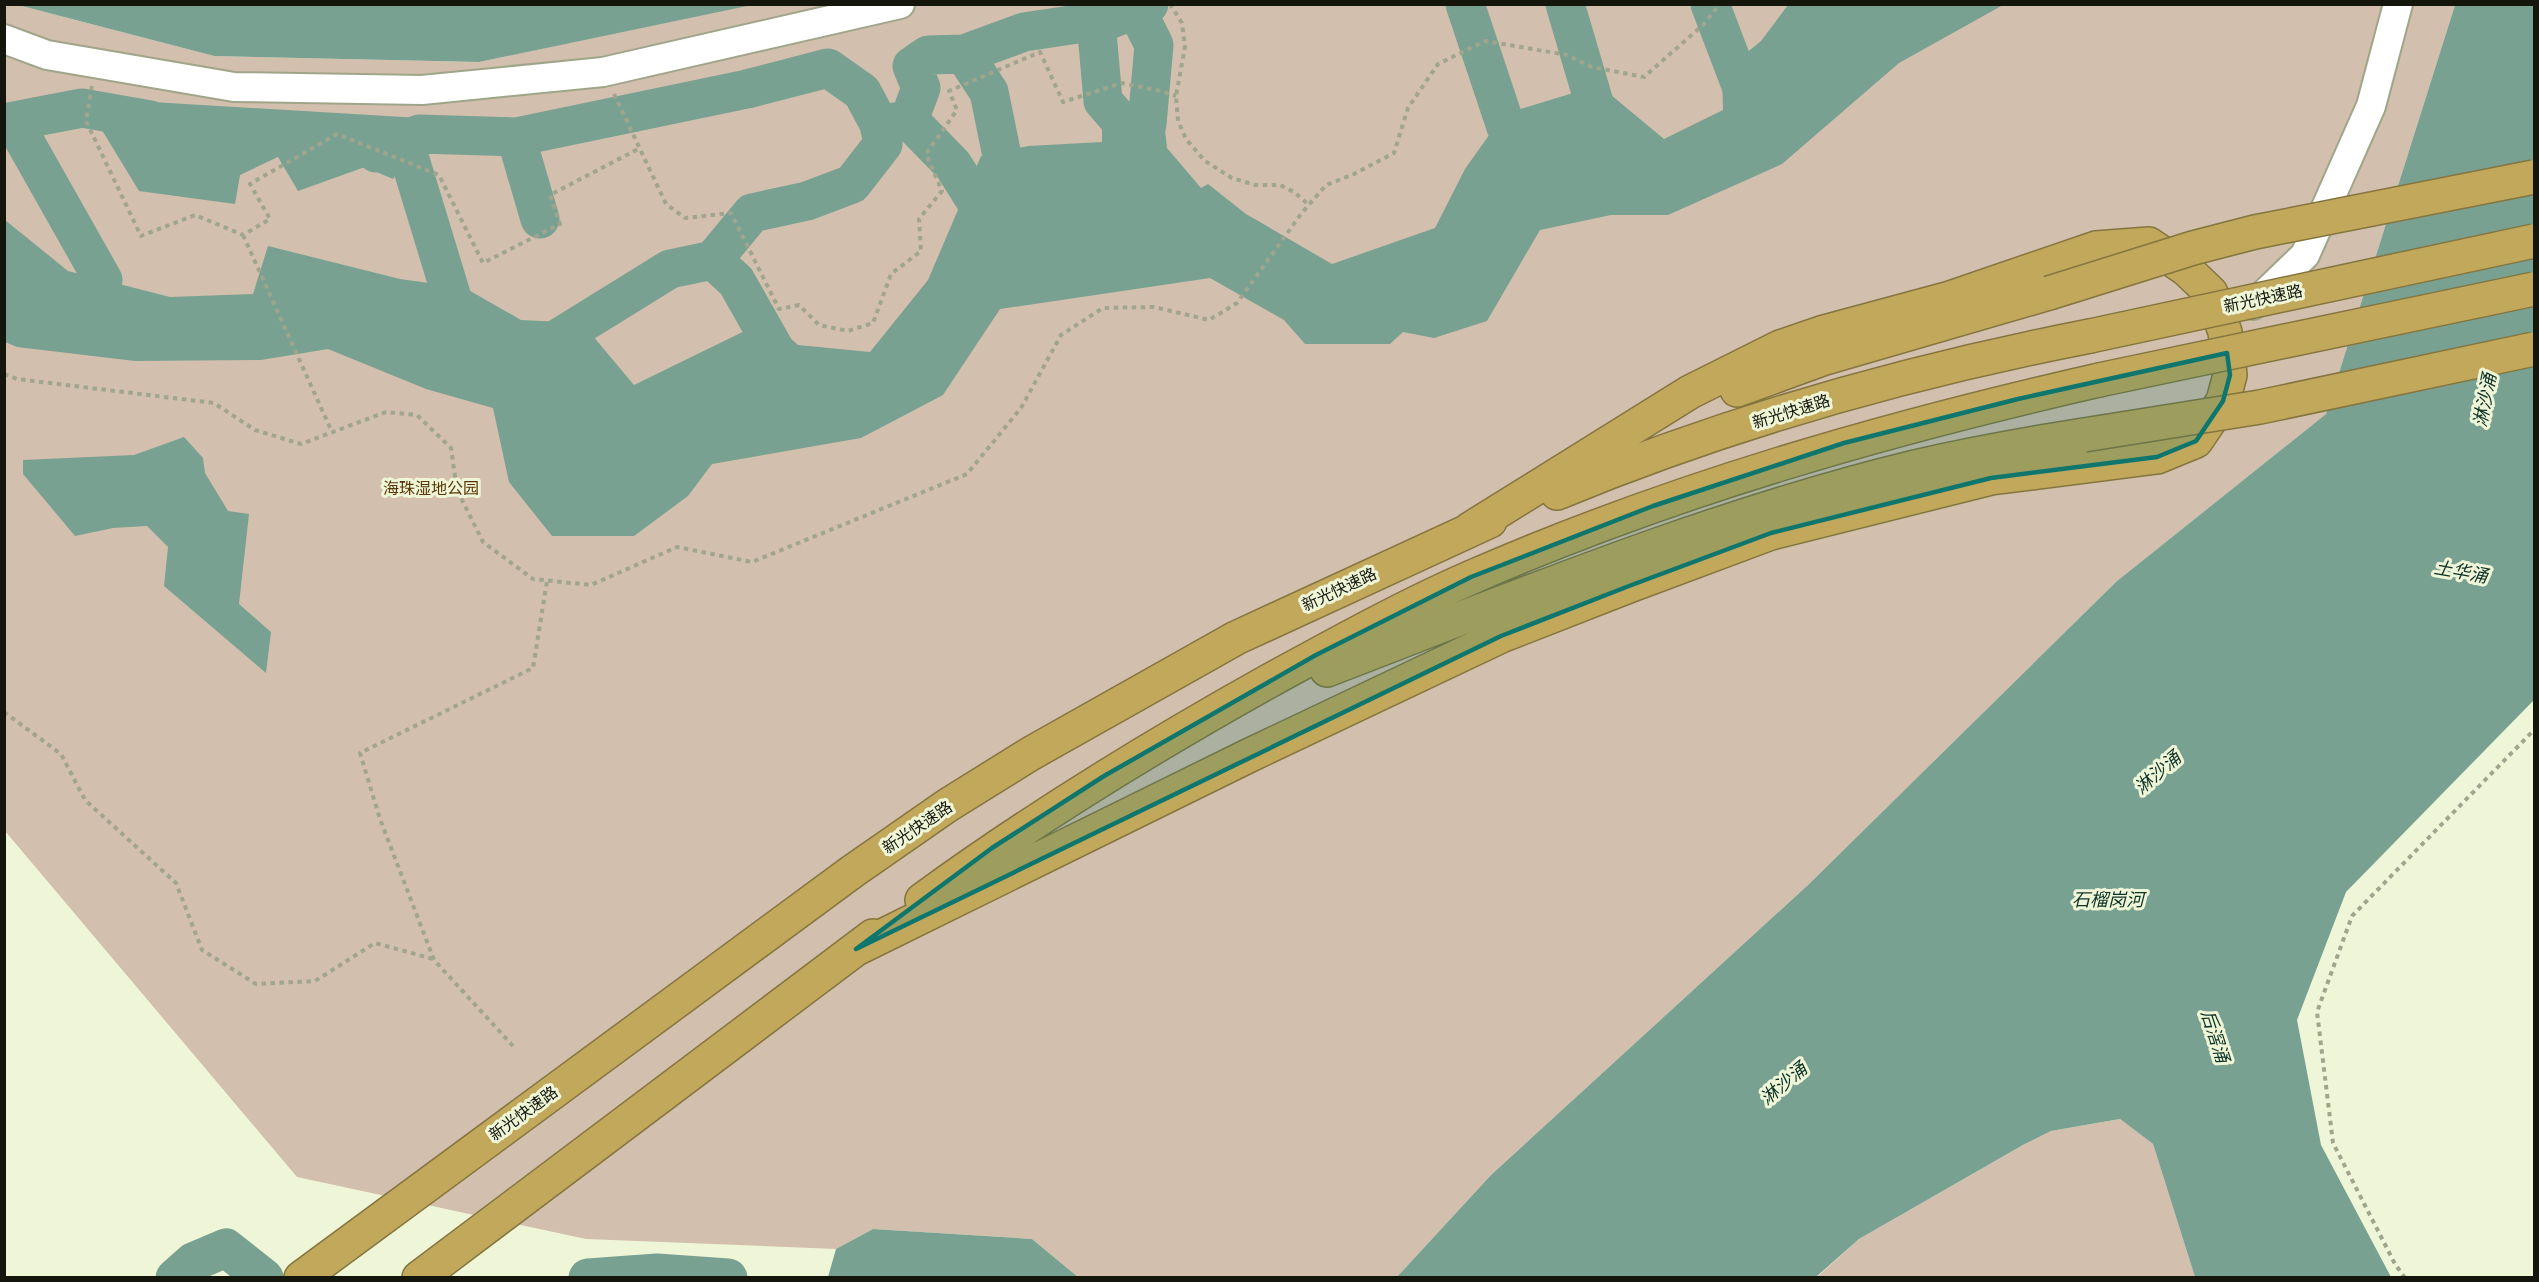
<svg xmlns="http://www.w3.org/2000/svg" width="2539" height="1282" viewBox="0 0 2539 1282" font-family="'Open Sans','Noto Sans SC',sans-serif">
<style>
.green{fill:#d2bfad}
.water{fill:#79a192}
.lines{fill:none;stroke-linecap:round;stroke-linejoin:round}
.river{stroke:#79a192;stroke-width:39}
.minor-casing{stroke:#9fa589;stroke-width:32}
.highway-casing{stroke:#84753f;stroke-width:36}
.path{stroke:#a0a58e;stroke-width:4;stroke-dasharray:4.5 4.5;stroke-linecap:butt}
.minor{stroke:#fff;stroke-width:28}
.highway{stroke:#c1a85b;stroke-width:33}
.highway-bridge-casing{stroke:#84753f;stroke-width:36;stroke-linecap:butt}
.highway-bridge{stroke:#c1a85b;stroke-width:33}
.marked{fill:#0f766e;fill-opacity:0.2;stroke:#0f766e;stroke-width:4.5;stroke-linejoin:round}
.labels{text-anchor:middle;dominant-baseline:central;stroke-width:6;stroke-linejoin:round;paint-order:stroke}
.street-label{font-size:16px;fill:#14160b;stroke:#eff6d8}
.park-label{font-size:16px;fill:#5a3404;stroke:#eff6d8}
.water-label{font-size:18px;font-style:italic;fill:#0d3227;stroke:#eff6d8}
</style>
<rect width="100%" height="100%" fill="#eff6d8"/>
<path class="green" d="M 753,4 L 2455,5 L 2326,414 L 2117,581 L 1808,885 L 1491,1175 L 1396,1278 L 1078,1277 L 1032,1239 L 873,1229 L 836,1249 L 586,1239 L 297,1177 L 5,831 L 4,5 L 18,5 L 214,56 L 479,62 Z
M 2120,1119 L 2153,1144 L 2195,1277 L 1816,1278 L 1859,1239 L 2023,1145 L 2051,1131 Z"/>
<path class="water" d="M 18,5 L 752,5 L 479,62 L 214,56 Z
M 1788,5 L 2003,5 L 1899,63 L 1782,164 L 1668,215 L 1611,215 L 1540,230 L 1487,321 L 1434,338 L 1403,332 L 1390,344 L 1305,344 L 1284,320 L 1210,278 L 1000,309 L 943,395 L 861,438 L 712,464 L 688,496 L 634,536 L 552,536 L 509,482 L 493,408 L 426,389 L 328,349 L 261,360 L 135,361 L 17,347 L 5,342 L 5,220 L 68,271 L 170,297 L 253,294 L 268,246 L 400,279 L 465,288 L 521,320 L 582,323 L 634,385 L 769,319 L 798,345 L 870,352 L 928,280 L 981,156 L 1028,146 L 1102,142 L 1102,113 L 1161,93 L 1167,148 L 1201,188 L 1208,184 L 1246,214 L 1332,264 L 1435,228 L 1465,169 L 1504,114 L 1599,85 L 1664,139 L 1723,110 L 1722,73 L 1761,41 Z
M 2455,5 L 2534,5 L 2534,700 L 2346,892 L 2297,1020 L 2321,1145 L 2391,1277 L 2195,1277 L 2153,1144 L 2120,1119 L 2051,1131 L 2023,1145 L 1859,1239 L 1816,1277 L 1396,1278 L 1491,1175 L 1808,885 L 2117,581 L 2326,414 Z
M 102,99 L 436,119 L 393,179 L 365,167 L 298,191 L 278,157 L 240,175 L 235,204 L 139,191 L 97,122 Z
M 184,437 L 203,458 L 205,473 L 228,511 L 249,514 L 239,604 L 271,632 L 266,673 L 164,586 L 168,547 L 147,526 L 113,528 L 75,536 L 23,474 L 23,460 L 134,455 Z
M 873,1229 L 1032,1239 L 1078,1277 L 828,1277 L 836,1249 Z"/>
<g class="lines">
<path class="river" d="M 1465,4 L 1506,127
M 1565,4 L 1595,106
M 1710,4 L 1745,96
M 1136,9 L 1154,45 L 1147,124
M 1096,21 L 1103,101 L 1142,146
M 964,54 L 989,92 L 1008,185
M 909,120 L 953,165 L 984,214
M 16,121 L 20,133 L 103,280
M 4,123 L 82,108 L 150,120
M 516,137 L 540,219
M 404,140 L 456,311
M 376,153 L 419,134 L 516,137 L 747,89 L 828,68 L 862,92 L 879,124 L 909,120 L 921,88 L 912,66 L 928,55 L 964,54 L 1024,32 L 1111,19 L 1149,4
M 713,260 L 736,281 L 774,348
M 552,342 L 670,269 L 713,260 L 752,213 L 807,201 L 852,184 L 883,144 L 879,124
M 175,1278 L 193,1262 L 226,1248 L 264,1278
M 588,1278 L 657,1273 L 728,1278"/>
<defs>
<path id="minor" d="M 4,39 L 47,55 L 234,87 L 422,90 L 603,72 L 900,4
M 2253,305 L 2305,255 L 2371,106 L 2398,4"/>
<path id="highway" d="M 1737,390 L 1822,359 L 2049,293
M 1557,493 C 1726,423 1911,371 2090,336
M 1327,670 C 1520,596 1713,516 1915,467 C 1971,454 2027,444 2084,435
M 922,900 C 1033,819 1149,748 1269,681 C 1335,645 1403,607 1472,577 C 1674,489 1884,429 2099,380
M 856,949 L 1248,756 L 1501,636 L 1629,586 L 1771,533 L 1991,478 L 2157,457 L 2196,441 L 2223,401 L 2230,375 L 2225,332 L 2211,293 L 2187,270 L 2149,244 L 2096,248 L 1947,299 L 1821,333 L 1780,347 L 1690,392 L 1470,529
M 301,1278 L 853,871 L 948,805 L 1030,754 L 1236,638 L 1490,521
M 419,1278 L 873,936"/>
</defs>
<use href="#minor" class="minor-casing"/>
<use href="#highway" class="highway-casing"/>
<path class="path" d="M 1170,4 L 1182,23 L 1185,47 L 1176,96 L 1178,121 L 1186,139 L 1205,161 L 1232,178 L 1255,185 L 1280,185 L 1294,192 L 1309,205
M 92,86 L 86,121 L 141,236 L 195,215 L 243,235 L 270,219 L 250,184 L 337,134 L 439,175 L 483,263 L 560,224 L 550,195 L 640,148
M 614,94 L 666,204 L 685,218 L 731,213 L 779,309 L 799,305 L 819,325 L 848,331 L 873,323 L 891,274 L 921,251 L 919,219 L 942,191 L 926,154 L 957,110 L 949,91 L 1040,52 L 1063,102 L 1122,83 L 1161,91 L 1176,96
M 243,235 L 332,432
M 4,374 L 17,379 L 214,403 L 255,430 L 301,444 L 386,412 L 417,415 L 451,448 L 457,490 L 483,542 L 533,579 L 591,585 L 677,547 L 752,562 L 967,474 L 1021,408 L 1061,335 L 1103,308 L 1154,307 L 1209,320 L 1237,303 L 1301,214 L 1326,185 L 1354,174 L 1394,153 L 1408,108 L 1438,64 L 1485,41 L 1567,55 L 1592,67 L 1644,77 L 1704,24 L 1720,4
M 4,712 L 61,754 L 85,800 L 176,883 L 202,950 L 256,984 L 315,981 L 375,943 L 433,959
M 513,1046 L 434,960 L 380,819 L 360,753 L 533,668 L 547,581
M 2405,1278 L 2395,1264 L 2333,1143 L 2317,1012 L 2352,916 L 2534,730"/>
<use href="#minor" class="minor"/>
<use href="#highway" class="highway"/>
<defs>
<path id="highway-bridge" d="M 2049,293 L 2193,248 L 2255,232 L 2534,177
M 2090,336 L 2534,241
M 2099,380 L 2534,289
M 2084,435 L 2260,407 L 2534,349"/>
</defs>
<use href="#highway-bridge" class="highway-bridge-casing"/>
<use href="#highway-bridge" class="highway-bridge"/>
</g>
<path class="marked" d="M 2227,353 L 2230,375 L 2223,401 L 2196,441 L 2157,457 L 1991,478 L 1771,533 L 1629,586 L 1501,636 L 856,949 L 992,848 L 1104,776 L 1316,655 L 1471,577 L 1653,506 L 1844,443 L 2018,399 Z"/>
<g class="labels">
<g class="street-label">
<text transform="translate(2263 298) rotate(-12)">新光快速路</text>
<text transform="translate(1791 411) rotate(-17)">新光快速路</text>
<text transform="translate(1339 589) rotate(-25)">新光快速路</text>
<text transform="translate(917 827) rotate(-34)">新光快速路</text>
<text transform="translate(523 1113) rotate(-36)">新光快速路</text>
</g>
<g class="park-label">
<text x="431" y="488">海珠湿地公园</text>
</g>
<g class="water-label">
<text transform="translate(2484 400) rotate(-79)">淋沙涌</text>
<text transform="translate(2461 571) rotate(10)">土华涌</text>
<text transform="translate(2157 772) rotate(-41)">淋沙涌</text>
<text x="2108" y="899">石榴岗河</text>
<text transform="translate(2216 1036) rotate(72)">后滘涌</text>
<text transform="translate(1783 1083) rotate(-40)">淋沙涌</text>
</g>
</g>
<rect width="2539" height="1282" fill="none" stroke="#14160b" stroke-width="12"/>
</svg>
